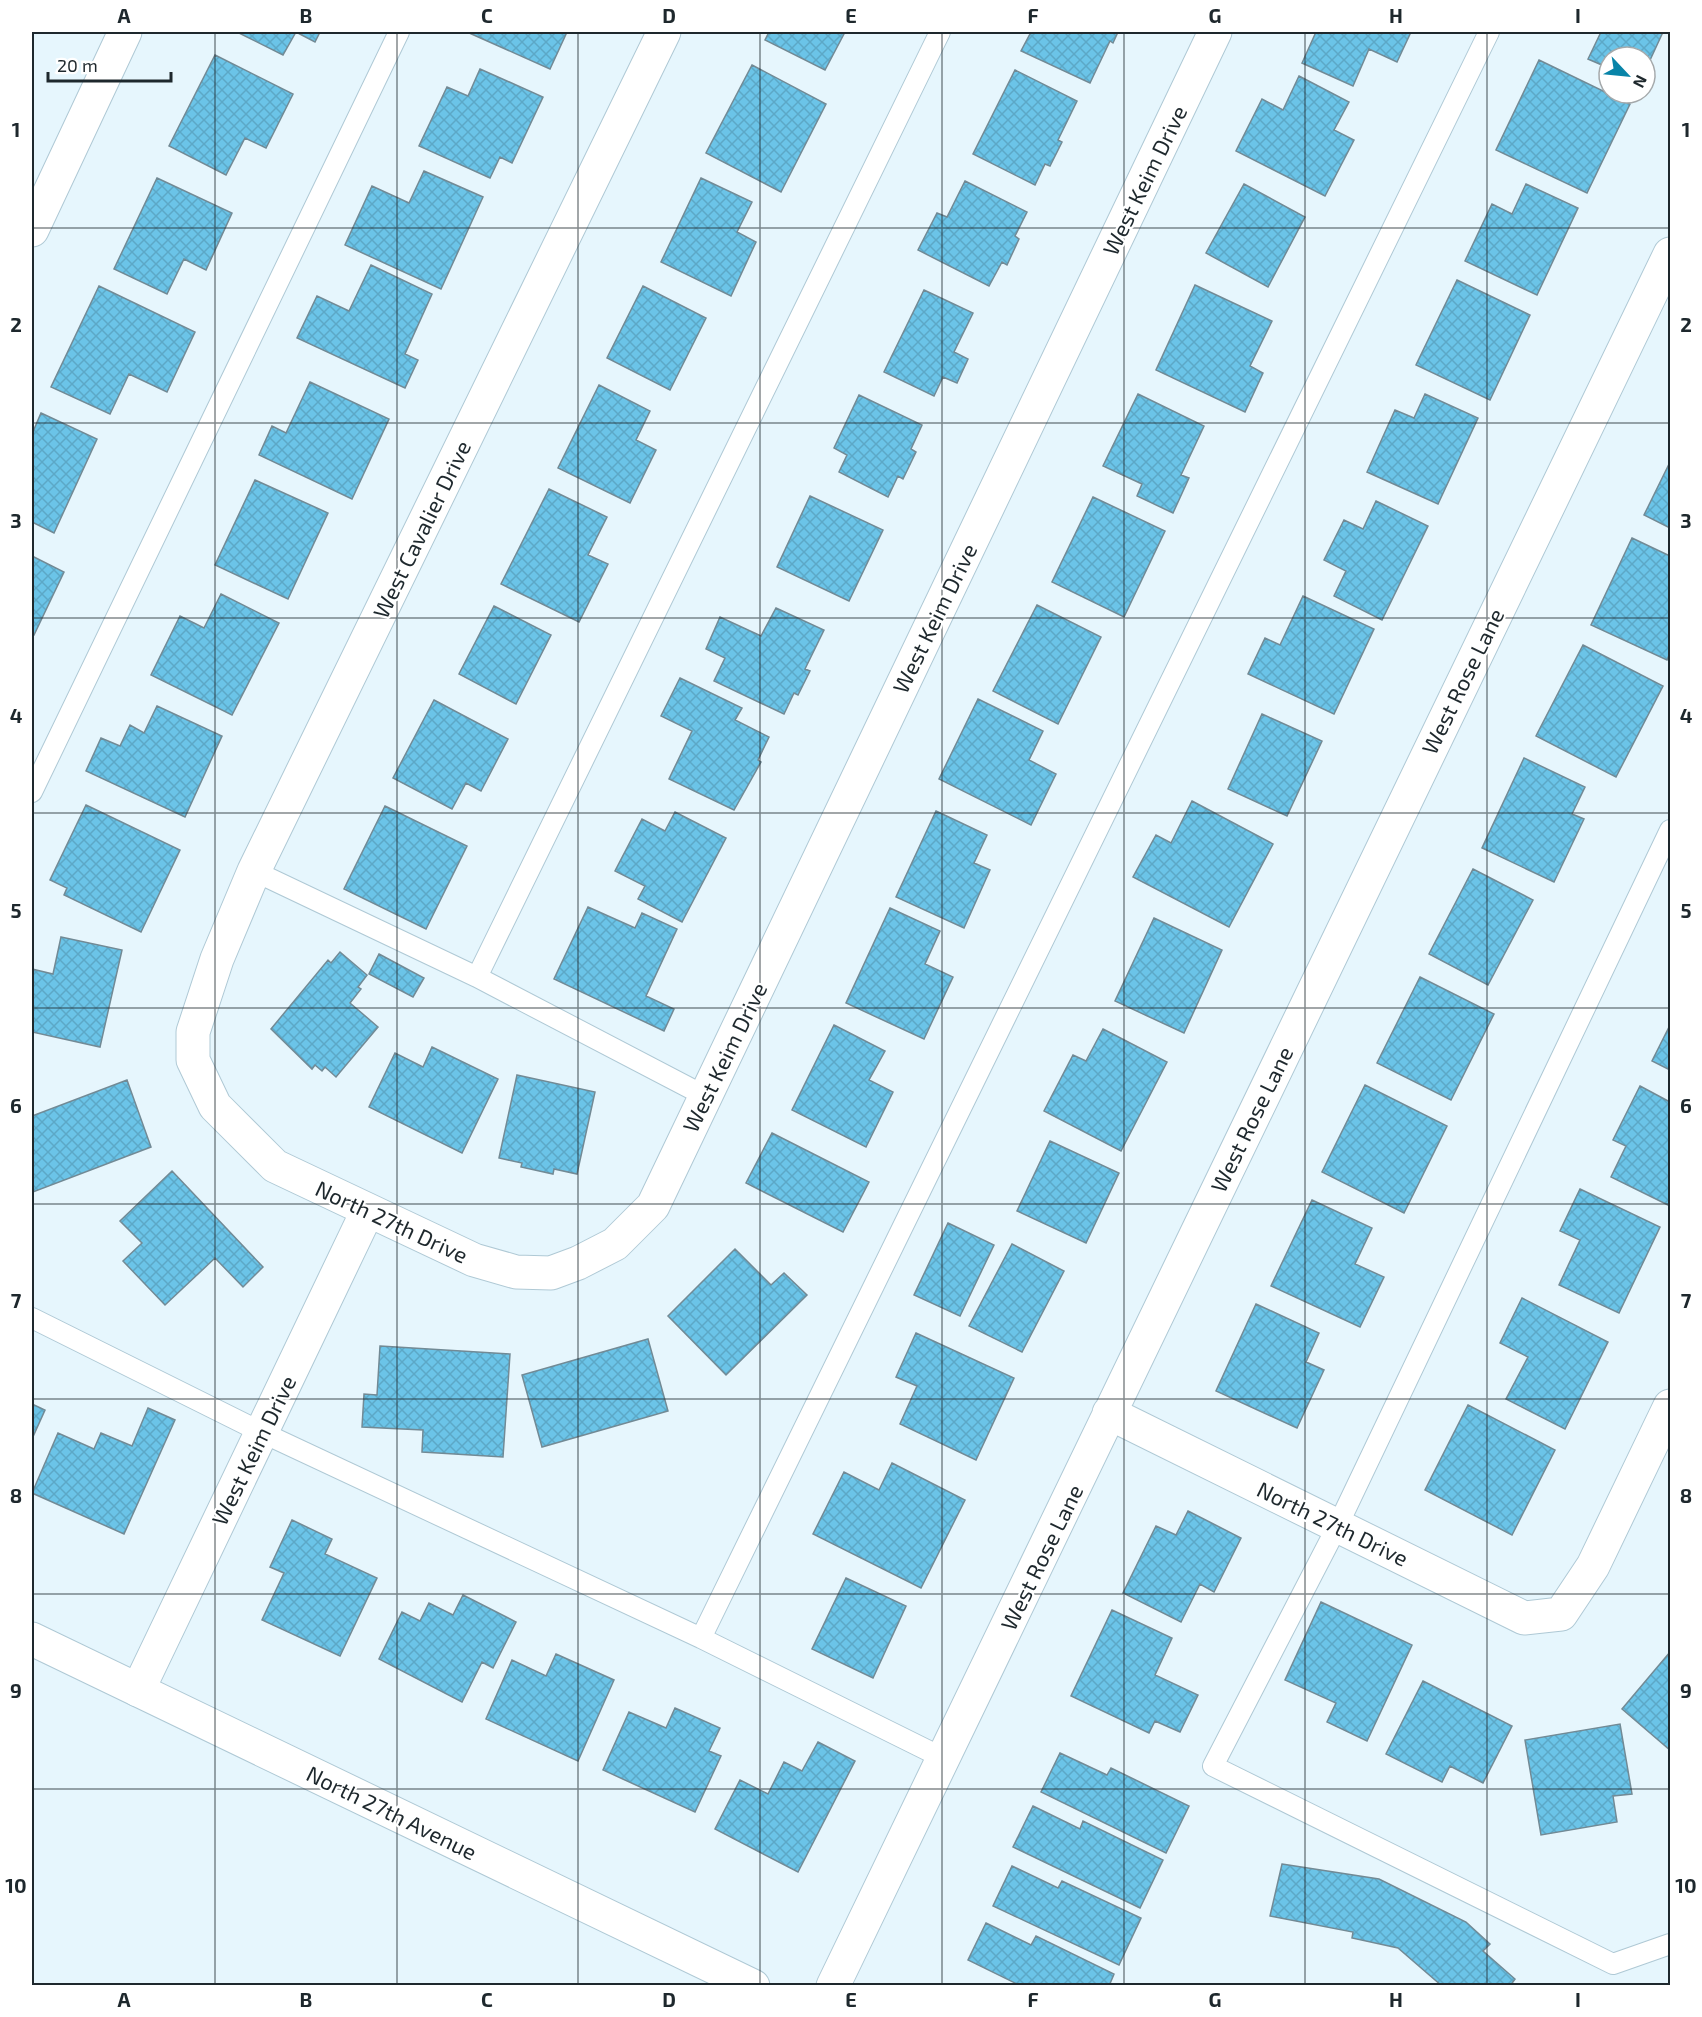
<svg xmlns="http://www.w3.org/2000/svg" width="1702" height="2017" viewBox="0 0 1702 2017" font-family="'Exo 2',sans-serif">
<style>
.building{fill:url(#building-cross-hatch);stroke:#728a95;stroke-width:1.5}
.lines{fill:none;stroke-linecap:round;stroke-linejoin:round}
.lane-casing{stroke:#afc9d5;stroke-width:22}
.street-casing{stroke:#afc9d5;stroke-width:35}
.secondary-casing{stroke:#afc9d5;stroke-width:35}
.lane{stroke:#fff;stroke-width:20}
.street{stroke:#fff;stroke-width:33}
.secondary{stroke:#fff;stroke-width:33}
.grid{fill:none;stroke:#1e282d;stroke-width:1.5;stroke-opacity:0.55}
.labels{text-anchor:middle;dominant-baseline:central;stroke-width:4.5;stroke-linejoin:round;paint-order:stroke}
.street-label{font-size:22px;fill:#1e282d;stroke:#fff}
.neatline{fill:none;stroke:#1e282d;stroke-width:2}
.grid-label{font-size:20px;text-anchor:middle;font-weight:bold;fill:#1e282d}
</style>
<defs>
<pattern id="building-cross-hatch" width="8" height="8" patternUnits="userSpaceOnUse" patternTransform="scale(1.5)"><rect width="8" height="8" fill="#6bc4e8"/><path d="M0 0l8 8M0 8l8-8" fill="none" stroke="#5ca8c7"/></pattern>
</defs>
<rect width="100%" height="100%" fill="#e6f6fd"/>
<path class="building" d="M 237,32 L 320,32 L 315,42 L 296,32 L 283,55 Z
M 467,32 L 567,32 L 550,69 Z
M 769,32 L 845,32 L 825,70 L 765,40 Z
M 1031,32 L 1118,32 L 1113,43 L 1110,41 L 1090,83 L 1021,51 Z
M 1316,32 L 1411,32 L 1397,62 L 1369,49 L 1353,86 L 1302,63 Z
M 1601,32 L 1663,32 L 1645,71 L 1645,57 L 1609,57 L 1609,68 L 1588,59 Z
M 215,55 L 293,94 L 266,148 L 245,138 L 226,175 L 169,146 Z
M 1539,60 L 1630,104 L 1587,193 L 1496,150 Z
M 752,65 L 826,104 L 781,192 L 706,153 Z
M 480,69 L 543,97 L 512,163 L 500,157 L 490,178 L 419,146 L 447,87 L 468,96 Z
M 1015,70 L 1077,101 L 1058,140 L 1062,142 L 1050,166 L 1045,164 L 1035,185 L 973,154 Z
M 1299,76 L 1349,102 L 1334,130 L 1354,140 L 1325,196 L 1236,151 L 1262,99 L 1283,110 Z
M 424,171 L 483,197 L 441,289 L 345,245 L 372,186 L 409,203 Z
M 157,178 L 232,213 L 206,270 L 184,259 L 167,294 L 114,269 Z
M 701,178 L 752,202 L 737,232 L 756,242 L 731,296 L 661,262 Z
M 965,181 L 1027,212 L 1015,236 L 1019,239 L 1007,265 L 1002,262 L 989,286 L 918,250 L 937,213 L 947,217 Z
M 1244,184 L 1305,217 L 1268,287 L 1206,253 Z
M 1526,184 L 1578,208 L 1537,295 L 1465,261 L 1492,204 L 1512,214 Z
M 371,265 L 432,294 L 405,354 L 418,360 L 405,388 L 297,338 L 317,296 L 349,311 Z
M 1457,280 L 1530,315 L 1490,400 L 1416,365 Z
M 1195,285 L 1272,321 L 1250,366 L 1263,373 L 1245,412 L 1156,370 Z
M 99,286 L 195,332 L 167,392 L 129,374 L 110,414 L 51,387 Z
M 643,286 L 706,318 L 670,390 L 607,358 Z
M 924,290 L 973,313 L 954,352 L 968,359 L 957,383 L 943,377 L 934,396 L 884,372 Z
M 310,382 L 389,419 L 352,499 L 259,455 L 272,426 L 286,433 Z
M 599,385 L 650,411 L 636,440 L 656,450 L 630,503 L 558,468 Z
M 1138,394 L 1204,426 L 1181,475 L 1189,478 L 1173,513 L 1137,496 L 1142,484 L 1103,466 Z
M 1425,394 L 1478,418 L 1438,504 L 1367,472 L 1395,410 L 1414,418 Z
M 859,395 L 922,425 L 911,449 L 916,452 L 903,479 L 898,476 L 888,497 L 839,472 L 847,455 L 834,448 Z
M 41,413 L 97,439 L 54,533 L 32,522 L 32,434 Z
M 1670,462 L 1670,528 L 1644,515 Z
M 255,480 L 328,513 L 288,599 L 215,565 Z
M 549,489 L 607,517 L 588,555 L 608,564 L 579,622 L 501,584 Z
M 810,496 L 883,530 L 849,601 L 777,567 Z
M 1093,497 L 1165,531 L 1124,617 L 1052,582 Z
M 1376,501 L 1428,526 L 1382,620 L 1334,596 L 1346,571 L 1324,560 L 1344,520 L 1363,529 Z
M 1632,538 L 1670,556 L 1670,653 L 1667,660 L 1591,625 Z
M 32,556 L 64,572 L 34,635 L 32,634 Z
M 221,594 L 279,623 L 232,715 L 151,675 L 180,616 L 204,628 Z
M 1303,596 L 1374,629 L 1334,714 L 1248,674 L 1265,638 L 1280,645 Z
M 1037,605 L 1101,637 L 1058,724 L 993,691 Z
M 494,606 L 551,635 L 516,704 L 459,674 Z
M 776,608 L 824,630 L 805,669 L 810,671 L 798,695 L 794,693 L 784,714 L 714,681 L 725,658 L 706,649 L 720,617 L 761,636 Z
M 1583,645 L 1663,686 L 1616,777 L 1536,736 Z
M 680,678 L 742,708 L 735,720 L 769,737 L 758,760 L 761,762 L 734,810 L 669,779 L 692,731 L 661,716 Z
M 978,699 L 1043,731 L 1029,760 L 1056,774 L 1031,825 L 939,779 Z
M 434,700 L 508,739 L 481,791 L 466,783 L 452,809 L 393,778 Z
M 157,706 L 222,736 L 185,817 L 86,771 L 101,738 L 120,746 L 130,725 L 144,733 Z
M 1262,714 L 1322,741 L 1287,816 L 1228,789 Z
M 1524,758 L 1585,787 L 1572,814 L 1584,819 L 1554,882 L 1482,848 Z
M 1192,801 L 1273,844 L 1229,927 L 1133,877 L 1156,835 L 1171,843 Z
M 86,805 L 180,850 L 141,932 L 64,895 L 67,888 L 50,880 Z
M 385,806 L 467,846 L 426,929 L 344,889 Z
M 936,811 L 987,835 L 974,863 L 990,870 L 964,928 L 896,897 Z
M 675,812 L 726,838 L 682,922 L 638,899 L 645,886 L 615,871 L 642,819 L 665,831 Z
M 1473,869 L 1533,900 L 1488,985 L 1429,954 Z
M 588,907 L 635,928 L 642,913 L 677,929 L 646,996 L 674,1009 L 664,1031 L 554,979 Z
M 890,908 L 940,931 L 925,964 L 953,977 L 924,1039 L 846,1003 Z
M 1154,918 L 1222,950 L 1184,1033 L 1115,1001 Z
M 61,937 L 122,950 L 100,1047 L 32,1032 L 32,969 L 53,974 Z
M 340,952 L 367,975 L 358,987 L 361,989 L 350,1003 L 378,1027 L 336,1077 L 325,1067 L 322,1071 L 315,1065 L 312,1069 L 271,1029 L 328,960 L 331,963 Z
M 379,954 L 424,978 L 413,997 L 369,974 Z
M 1420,977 L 1494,1014 L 1451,1100 L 1377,1063 Z
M 834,1025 L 885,1051 L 869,1080 L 893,1092 L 866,1147 L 792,1110 Z
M 1670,1025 L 1670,1070 L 1652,1061 Z
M 1103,1029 L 1167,1062 L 1121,1151 L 1044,1111 L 1073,1055 L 1086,1061 Z
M 432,1047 L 498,1079 L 462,1153 L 369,1107 L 395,1053 L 423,1067 Z
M 517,1075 L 595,1092 L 577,1174 L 554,1169 L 553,1174 L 521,1167 L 522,1163 L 499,1158 Z
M 127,1080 L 151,1147 L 33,1192 L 32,1116 Z
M 1365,1085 L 1447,1126 L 1404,1213 L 1322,1172 Z
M 1640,1086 L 1670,1102 L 1670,1206 L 1611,1177 L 1626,1146 L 1613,1140 Z
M 772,1133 L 869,1182 L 843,1232 L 746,1183 Z
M 1050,1141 L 1119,1173 L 1086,1243 L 1017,1211 Z
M 172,1171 L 263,1267 L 243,1287 L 215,1258 L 165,1305 L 123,1261 L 142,1243 L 120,1221 Z
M 1580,1189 L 1660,1227 L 1619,1313 L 1559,1285 L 1580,1240 L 1560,1231 Z
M 1312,1200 L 1372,1228 L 1355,1264 L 1384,1277 L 1360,1327 L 1271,1286 Z
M 948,1223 L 994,1245 L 960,1316 L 914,1295 Z
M 1012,1244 L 1064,1271 L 1022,1352 L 969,1326 Z
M 735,1249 L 771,1285 L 784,1273 L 807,1295 L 726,1375 L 668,1316 Z
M 1522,1298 L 1608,1342 L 1565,1429 L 1506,1399 L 1528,1357 L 1500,1343 Z
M 1256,1304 L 1319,1333 L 1306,1362 L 1324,1370 L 1297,1428 L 1216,1391 Z
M 916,1333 L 1014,1378 L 976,1460 L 900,1424 L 917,1386 L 896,1377 Z
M 648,1339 L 668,1411 L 542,1447 L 522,1375 Z
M 380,1346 L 510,1354 L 503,1457 L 422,1452 L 423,1430 L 362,1427 L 364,1394 L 377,1395 Z
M 32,1404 L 45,1410 L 32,1439 Z
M 1468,1405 L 1555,1450 L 1512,1535 L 1425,1490 Z
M 148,1408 L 175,1420 L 124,1534 L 32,1493 L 58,1433 L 94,1449 L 101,1433 L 132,1446 Z
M 892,1463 L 965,1500 L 921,1588 L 813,1534 L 844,1472 L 879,1490 Z
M 1188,1511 L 1241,1538 L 1214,1592 L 1200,1584 L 1181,1622 L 1123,1593 L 1156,1526 L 1176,1535 Z
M 292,1520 L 332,1539 L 325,1554 L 377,1578 L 340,1656 L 262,1620 L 284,1573 L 270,1567 Z
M 846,1578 L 906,1606 L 873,1678 L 812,1649 Z
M 463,1595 L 516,1622 L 493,1668 L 482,1662 L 462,1702 L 379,1659 L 402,1612 L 420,1621 L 429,1603 L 453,1615 Z
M 1321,1602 L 1412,1645 L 1367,1741 L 1327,1722 L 1336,1703 L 1285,1680 Z
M 1112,1610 L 1172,1638 L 1155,1675 L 1198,1695 L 1180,1732 L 1155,1721 L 1149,1733 L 1071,1696 Z
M 1670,1652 L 1670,1750 L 1622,1709 Z
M 556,1654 L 614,1680 L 578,1761 L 486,1719 L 512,1660 L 546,1676 Z
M 1423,1681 L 1512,1726 L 1483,1783 L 1450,1766 L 1442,1782 L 1386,1754 Z
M 675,1708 L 720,1728 L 709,1751 L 721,1756 L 695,1812 L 603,1770 L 629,1712 L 666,1728 Z
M 1620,1724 L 1632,1794 L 1613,1796 L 1617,1822 L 1541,1835 L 1525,1740 Z
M 818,1742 L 855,1761 L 798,1872 L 715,1829 L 740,1780 L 768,1794 L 784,1762 L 802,1771 Z
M 1060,1753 L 1107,1775 L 1111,1768 L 1189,1806 L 1166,1853 L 1041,1792 Z
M 1033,1806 L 1080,1829 L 1083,1821 L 1163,1860 L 1140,1908 L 1013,1847 Z
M 1282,1864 L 1379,1879 L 1466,1922 L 1490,1944 L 1483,1951 L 1515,1979 L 1510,1986 L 1442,1986 L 1398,1948 L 1352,1938 L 1353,1932 L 1270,1916 Z
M 1012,1866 L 1058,1888 L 1062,1881 L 1141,1918 L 1119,1965 L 993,1906 Z
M 986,1923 L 1031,1945 L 1036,1936 L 1114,1974 L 1109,1986 L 1021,1986 L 968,1960 Z"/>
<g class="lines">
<defs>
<path id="lane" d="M 32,792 L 399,32
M 1670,830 L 1338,1525 L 1213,1766 L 1613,1964 L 1670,1944
M 254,871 L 477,977 L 705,1096
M 477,977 L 940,32
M 32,1318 L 261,1432 L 701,1638 L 943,1758
M 701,1638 L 1489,32"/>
<path id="street" d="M 664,32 L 254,871 L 217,959 L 193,1032 L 193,1060 L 215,1106 L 275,1166 L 474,1260 L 516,1272 L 551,1273 L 578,1263 L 615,1244 L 653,1206 L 1215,32
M 32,230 L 125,32
M 1109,1413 L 1524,1618 L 1561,1614 L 1593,1566 L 1670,1406
M 138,1690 L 368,1210
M 833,1986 L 1670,254"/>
<path id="secondary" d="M 32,1639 L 753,1986"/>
</defs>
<use href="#lane" class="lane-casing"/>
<use href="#street" class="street-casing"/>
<use href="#secondary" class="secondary-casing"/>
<use href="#lane" class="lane"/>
<use href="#street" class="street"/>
<use href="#secondary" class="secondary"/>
</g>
<path class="grid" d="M 215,32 L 215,1986M 397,32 L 397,1986M 578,32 L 578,1986M 760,32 L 760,1986M 942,32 L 942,1986M 1124,32 L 1124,1986M 1305,32 L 1305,1986M 1487,32 L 1487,1986M 32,228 L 1670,228M 32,423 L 1670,423M 32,618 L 1670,618M 32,813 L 1670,813M 32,1008 L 1670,1008M 32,1204 L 1670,1204M 32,1399 L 1670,1399M 32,1594 L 1670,1594M 32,1789 L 1670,1789"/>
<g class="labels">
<g class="street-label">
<text transform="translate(1144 180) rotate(-64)">West Keim Drive</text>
<text transform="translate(421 529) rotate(-64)">West Cavalier Drive</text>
<text transform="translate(934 618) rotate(-64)">West Keim Drive</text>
<text transform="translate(1462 681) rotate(-64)">West Rose Lane</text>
<text transform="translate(724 1057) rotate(-64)">West Keim Drive</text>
<text transform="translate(1251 1119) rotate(-64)">West Rose Lane</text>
<text transform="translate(392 1221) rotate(25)">North 27th Drive</text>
<text transform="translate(253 1450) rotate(-64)">West Keim Drive</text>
<text transform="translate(1333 1523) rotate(26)">North 27th Drive</text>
<text transform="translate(1041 1557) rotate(-64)">West Rose Lane</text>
<text transform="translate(392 1812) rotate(26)">North 27th Avenue</text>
</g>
</g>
<rect width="1702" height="2017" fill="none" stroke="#ffffff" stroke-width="66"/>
<g transform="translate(1627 75) rotate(116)"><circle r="28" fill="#ffffff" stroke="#a5a9ab" stroke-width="1.5"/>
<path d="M0-4.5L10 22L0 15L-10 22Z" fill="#0884a8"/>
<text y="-9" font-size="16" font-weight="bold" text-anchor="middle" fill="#1e282d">N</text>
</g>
<path d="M48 72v9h123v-9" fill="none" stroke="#1e282d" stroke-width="3"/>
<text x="57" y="72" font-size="18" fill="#1e282d" stroke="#ffffff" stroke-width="4.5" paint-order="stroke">20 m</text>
<rect x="33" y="33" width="1636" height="1951" class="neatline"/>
<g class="grid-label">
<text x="124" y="23">A</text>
<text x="306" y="23">B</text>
<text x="487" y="23">C</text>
<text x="669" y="23">D</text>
<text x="851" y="23">E</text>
<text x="1033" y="23">F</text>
<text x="1215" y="23">G</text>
<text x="1396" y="23">H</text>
<text x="1578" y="23">I</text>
<text x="16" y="137">1</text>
<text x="1686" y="137">1</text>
<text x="16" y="332">2</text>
<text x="1686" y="332">2</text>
<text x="16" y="528">3</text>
<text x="1686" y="528">3</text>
<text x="16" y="723">4</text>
<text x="1686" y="723">4</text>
<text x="16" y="918">5</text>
<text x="1686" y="918">5</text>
<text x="16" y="1113">6</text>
<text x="1686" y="1113">6</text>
<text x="16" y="1308">7</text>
<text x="1686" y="1308">7</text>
<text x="16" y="1503">8</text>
<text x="1686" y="1503">8</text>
<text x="16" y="1698">9</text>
<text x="1686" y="1698">9</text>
<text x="16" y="1893">10</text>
<text x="1686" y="1893">10</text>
<text x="124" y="2007">A</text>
<text x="306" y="2007">B</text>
<text x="487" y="2007">C</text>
<text x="669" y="2007">D</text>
<text x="851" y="2007">E</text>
<text x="1033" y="2007">F</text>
<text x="1215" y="2007">G</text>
<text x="1396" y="2007">H</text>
<text x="1578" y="2007">I</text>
</g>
</svg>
